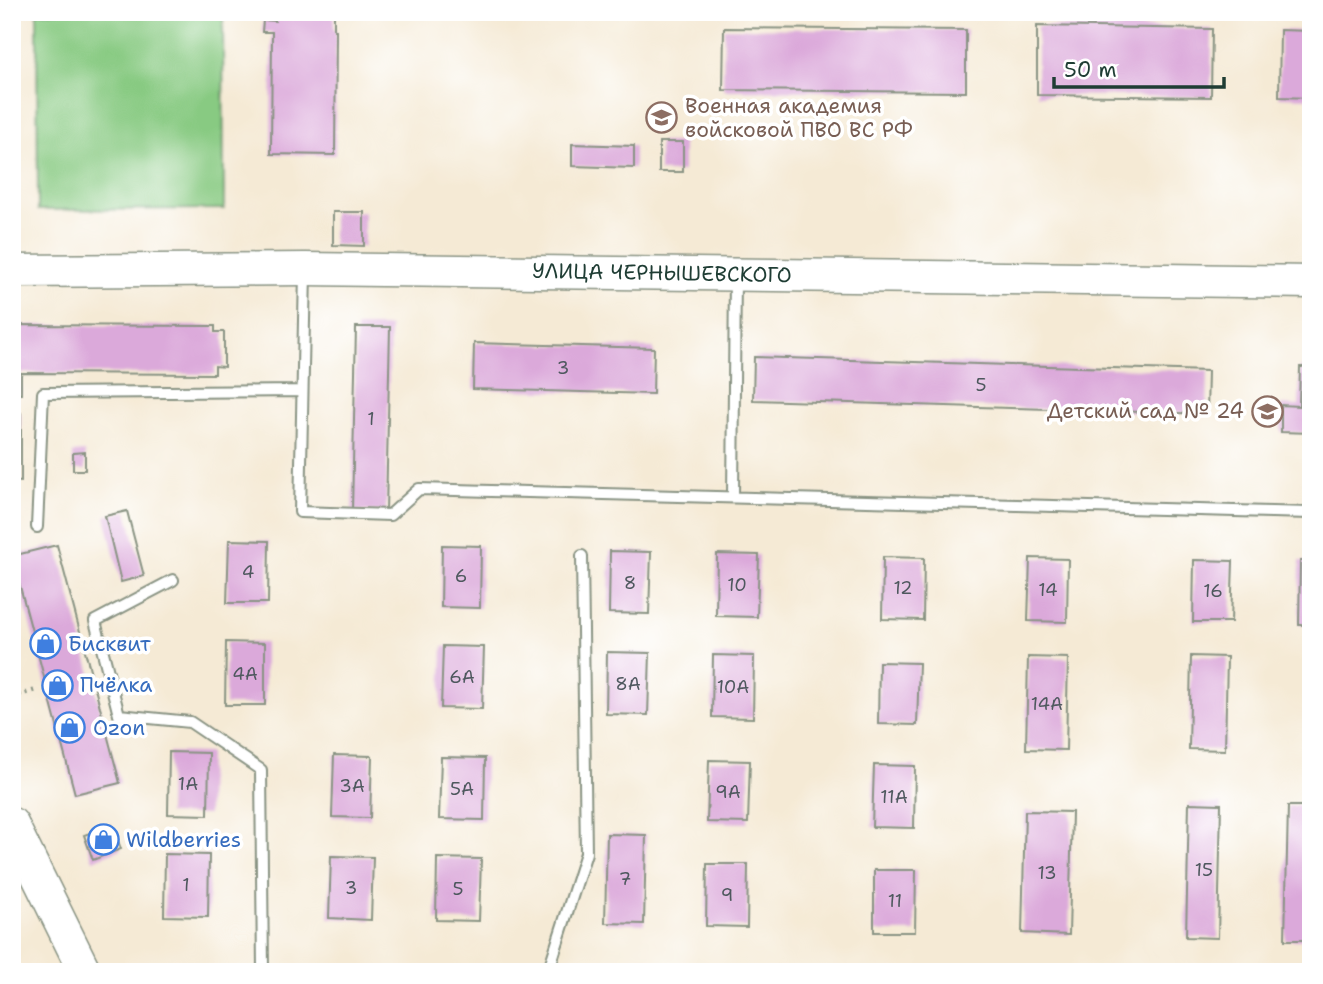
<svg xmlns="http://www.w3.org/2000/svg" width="1323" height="984" viewBox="0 0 1323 984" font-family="'Shantell Sans',sans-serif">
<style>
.green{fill:#88ca82;stroke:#54845b;stroke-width:2}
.building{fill:#dba9da}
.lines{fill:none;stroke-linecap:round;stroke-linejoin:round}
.lane-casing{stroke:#8a9484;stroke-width:14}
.secondary-casing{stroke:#8a9484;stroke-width:35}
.path{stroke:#8a9484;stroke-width:4.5;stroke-dasharray:2 5;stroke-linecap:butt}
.lane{stroke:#fff;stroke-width:10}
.secondary{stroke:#fff;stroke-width:32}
.labels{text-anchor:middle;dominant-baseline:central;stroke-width:7;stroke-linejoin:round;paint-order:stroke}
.number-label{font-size:18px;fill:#4e585e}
.education-label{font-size:21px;fill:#785e54;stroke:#fff;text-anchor:start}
.street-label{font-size:21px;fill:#1f3d34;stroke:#fff}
.shop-label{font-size:21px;fill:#366cbe;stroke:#fff;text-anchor:start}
</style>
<rect width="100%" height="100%" fill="#fff"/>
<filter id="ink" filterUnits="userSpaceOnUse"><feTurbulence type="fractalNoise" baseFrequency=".0143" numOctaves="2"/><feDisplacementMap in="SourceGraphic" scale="14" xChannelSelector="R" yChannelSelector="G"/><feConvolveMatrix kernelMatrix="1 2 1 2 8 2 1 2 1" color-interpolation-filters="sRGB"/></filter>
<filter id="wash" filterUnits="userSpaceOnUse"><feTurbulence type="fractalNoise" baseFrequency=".00686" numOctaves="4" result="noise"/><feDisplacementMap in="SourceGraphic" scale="28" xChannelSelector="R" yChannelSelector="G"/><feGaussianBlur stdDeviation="1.57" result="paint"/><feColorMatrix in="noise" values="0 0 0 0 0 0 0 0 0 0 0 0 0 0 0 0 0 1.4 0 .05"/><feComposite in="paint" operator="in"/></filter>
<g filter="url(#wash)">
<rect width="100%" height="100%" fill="#f5ead5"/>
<path class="green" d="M 37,12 L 223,12 L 224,209 L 38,210 Z"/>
<g id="blocks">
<path class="building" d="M 275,12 L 334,12 L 334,30 L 336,30 L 335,155 L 271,154 L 272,32 L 262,32 L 263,20 L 275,21 Z
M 1037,26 L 1212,29 L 1211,97 L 1037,95 Z
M 724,28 L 966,30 L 966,92 L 723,90 Z
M 1280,30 L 1311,31 L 1311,98 L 1279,97 Z
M 659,142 L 683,142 L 683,172 L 659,172 Z
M 572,144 L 634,146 L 634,168 L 572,166 Z
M 333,212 L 364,212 L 364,246 L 333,245 Z
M 12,325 L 215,326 L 215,332 L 224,332 L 224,367 L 215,366 L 215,374 L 21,373 L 21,394 L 17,394 L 17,413 L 21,413 L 21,482 L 12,481 Z
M 356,327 L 390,327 L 386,512 L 352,511 Z
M 474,343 L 654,348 L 653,394 L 473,389 Z
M 754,357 L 1208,371 L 1207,414 L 753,400 Z
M 1300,367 L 1311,367 L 1311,433 L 1281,432 L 1281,405 L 1299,406 Z
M 85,452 L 85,470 L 73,470 L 73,453 Z
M 127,511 L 144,576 L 121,582 L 105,516 Z
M 229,540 L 269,541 L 268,603 L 227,603 Z
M 57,545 L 120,783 L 75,794 L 12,556 Z
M 442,545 L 481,546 L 480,608 L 441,607 Z
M 610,551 L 651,552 L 649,614 L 609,613 Z
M 717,554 L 759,555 L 757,617 L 716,616 Z
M 883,557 L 924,558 L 923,620 L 882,619 Z
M 1030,558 L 1068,559 L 1067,622 L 1028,621 Z
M 1194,560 L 1233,561 L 1231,622 L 1193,622 Z
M 1300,561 L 1311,561 L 1311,625 L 1299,625 Z
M 226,642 L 265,643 L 265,705 L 225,705 Z
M 443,646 L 484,647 L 482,709 L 441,708 Z
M 607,652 L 650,653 L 648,715 L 606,714 Z
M 713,655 L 754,656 L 753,718 L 712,717 Z
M 1191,656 L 1227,657 L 1225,750 L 1189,749 Z
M 1028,657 L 1068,658 L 1066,750 L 1026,749 Z
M 879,662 L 919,663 L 917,725 L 878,724 Z
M 169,752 L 209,753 L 208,815 L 168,814 Z
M 334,755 L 372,756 L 370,818 L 332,817 Z
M 441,757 L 485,758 L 484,820 L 439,819 Z
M 709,760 L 750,761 L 748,823 L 707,822 Z
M 874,765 L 915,766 L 914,828 L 872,827 Z
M 1189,803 L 1221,804 L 1218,938 L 1186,937 Z
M 1288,806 L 1311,806 L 1311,940 L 1285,940 Z
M 1025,811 L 1072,812 L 1069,935 L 1022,933 Z
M 112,825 L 121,849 L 93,860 L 84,835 Z
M 607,834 L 646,835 L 644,924 L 605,923 Z
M 165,854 L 209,855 L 208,917 L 164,916 Z
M 331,856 L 373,857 L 371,920 L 329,918 Z
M 437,858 L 481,859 L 479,921 L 436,920 Z
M 707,864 L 748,864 L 747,927 L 706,926 Z
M 874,870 L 916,870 L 915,932 L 874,932 Z"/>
</g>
</g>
<g filter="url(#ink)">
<use href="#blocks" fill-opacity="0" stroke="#8a9484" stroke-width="2"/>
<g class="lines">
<defs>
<path id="lane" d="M 305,272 L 300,512 L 390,515 L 419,489 L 1311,513
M 733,497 L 735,276
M 37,527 L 43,393 L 302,391
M 173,580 L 95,621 L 119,715 L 190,722 L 261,770 L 263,972
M 548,972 L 586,853 L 582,556"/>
<path id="secondary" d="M 12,271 L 305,269 L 1311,282
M 12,824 L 85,972"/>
</defs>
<use href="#lane" class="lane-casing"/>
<use href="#secondary" class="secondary-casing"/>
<path class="path" d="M 12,697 L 36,690"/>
<use href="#lane" class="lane"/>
<use href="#secondary" class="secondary"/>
</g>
</g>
<defs>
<symbol id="university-ring" viewBox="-11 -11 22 22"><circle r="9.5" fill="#fff" stroke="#8d6e63" stroke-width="1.5"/><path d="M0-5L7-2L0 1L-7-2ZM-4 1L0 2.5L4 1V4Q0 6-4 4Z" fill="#8d6e63"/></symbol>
<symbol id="school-ring" viewBox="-11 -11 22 22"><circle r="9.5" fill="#fff" stroke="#8d6e63" stroke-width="1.5"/><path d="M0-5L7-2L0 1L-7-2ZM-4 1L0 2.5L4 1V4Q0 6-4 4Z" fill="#8d6e63"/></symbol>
<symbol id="shop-ring" viewBox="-11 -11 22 22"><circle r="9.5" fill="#fff" stroke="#3f7fe0" stroke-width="1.5"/><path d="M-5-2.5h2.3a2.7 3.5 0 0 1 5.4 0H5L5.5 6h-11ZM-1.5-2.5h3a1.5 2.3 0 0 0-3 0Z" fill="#3f7fe0"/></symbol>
</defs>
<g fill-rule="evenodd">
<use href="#university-ring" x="644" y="100" width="35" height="35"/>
<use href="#school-ring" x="1250" y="394" width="35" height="35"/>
<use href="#shop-ring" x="28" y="626" width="35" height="35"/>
<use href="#shop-ring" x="40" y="668" width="35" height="35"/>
<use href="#shop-ring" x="52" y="710" width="35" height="35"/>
<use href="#shop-ring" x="86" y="822" width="35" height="35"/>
</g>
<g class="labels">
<g class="number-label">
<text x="563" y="368">3</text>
<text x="981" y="385">5</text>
<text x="371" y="419">1</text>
<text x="248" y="572">4</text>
<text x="461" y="576">6</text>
<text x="630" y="583">8</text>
<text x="737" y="585">10</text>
<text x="903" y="588">12</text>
<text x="1048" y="590">14</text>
<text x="1213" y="591">16</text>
<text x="245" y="674">4А</text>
<text x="462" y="677">6А</text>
<text x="628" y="684">8А</text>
<text x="733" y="687">10А</text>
<text x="1047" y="704">14А</text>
<text x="188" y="784">1А</text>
<text x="352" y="786">3А</text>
<text x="462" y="789">5А</text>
<text x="728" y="792">9А</text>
<text x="894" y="797">11А</text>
<text x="1204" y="870">15</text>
<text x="1047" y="873">13</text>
<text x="625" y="879">7</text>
<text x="186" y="885">1</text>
<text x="351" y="888">3</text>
<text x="458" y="889">5</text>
<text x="727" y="895">9</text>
<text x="895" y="901">11</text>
</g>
<g class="education-label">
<text x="685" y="106">Военная академия<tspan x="685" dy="24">войсковой ПВО ВС РФ</tspan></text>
<text x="1244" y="411" text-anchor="end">Детский сад № 24</text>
</g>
<g class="street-label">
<text transform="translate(662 273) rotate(1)">УЛИЦА ЧЕРНЫШЕВСКОГО</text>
</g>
<g class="shop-label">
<text x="68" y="644">Бисквит</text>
<text x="80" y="685">Пчёлка</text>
<text x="93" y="728">Ozon</text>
<text x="126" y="840">Wildberries</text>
</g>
</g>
<rect width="1323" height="984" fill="none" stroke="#fff" stroke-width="42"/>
<path d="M1054 77v10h170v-10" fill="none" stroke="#1f3d34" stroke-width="3.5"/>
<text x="1064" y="77" font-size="21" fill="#1f3d34" stroke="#ffffff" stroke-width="5" paint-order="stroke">50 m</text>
</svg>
